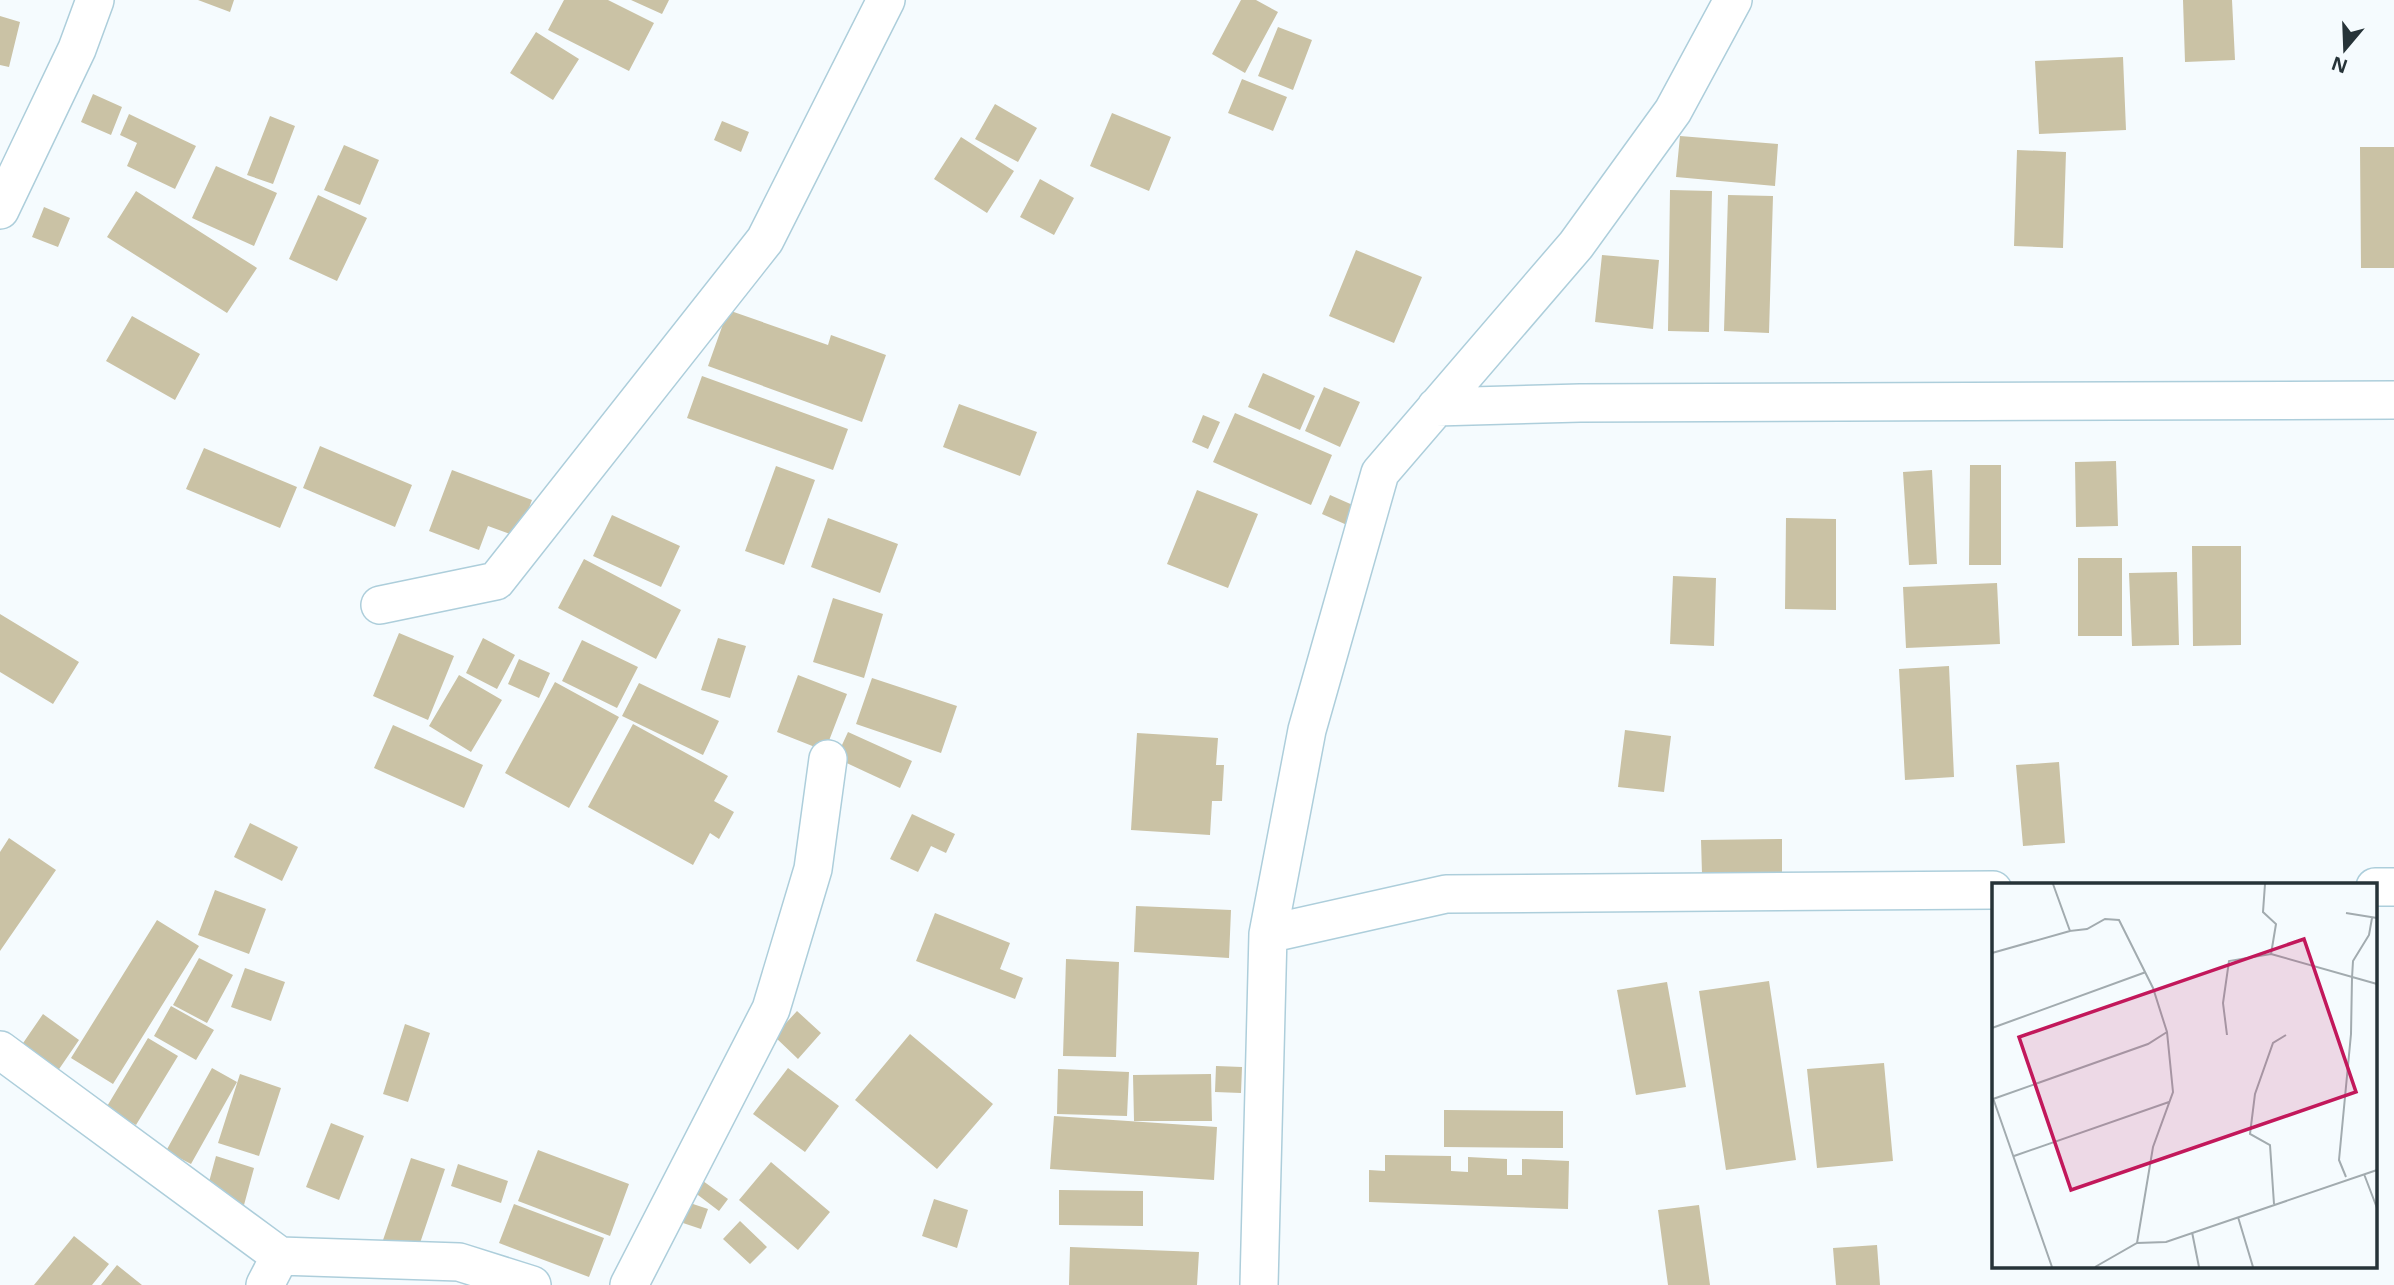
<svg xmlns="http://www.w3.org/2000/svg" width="2394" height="1285" viewBox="0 0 2394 1285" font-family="'Noto Sans',sans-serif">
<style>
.building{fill:#cac2a5}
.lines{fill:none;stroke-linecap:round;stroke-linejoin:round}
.street-casing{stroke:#adcedb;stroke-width:40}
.street{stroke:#fff;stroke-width:37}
.inset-road{fill:none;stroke:#a2abaf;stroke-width:2}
.view{fill:#c2185b;fill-opacity:0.15;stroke:#c2185b;stroke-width:3.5}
.inset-edge{fill:none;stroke:#263338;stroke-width:3.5}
</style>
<rect width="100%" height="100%" fill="#f5fbfe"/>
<path class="building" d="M 198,0 L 234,0 L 230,12 Z
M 564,0 L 608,0 L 654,23 L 629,71 L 548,30 Z
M 631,0 L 669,0 L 662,14 Z
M 1241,0 L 1256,0 L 1278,12 L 1245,73 L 1212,54 Z
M 2183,0 L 2232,0 L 2235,60 L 2185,62 Z
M 0,16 L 20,22 L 9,67 L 0,65 Z
M 1278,27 L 1312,40 L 1293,90 L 1258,76 Z
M 536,32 L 579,59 L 553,100 L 510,73 Z
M 2123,57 L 2126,130 L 2039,134 L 2035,61 Z
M 1242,79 L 1287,97 L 1273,131 L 1228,113 Z
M 93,94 L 122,107 L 111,135 L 81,122 Z
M 995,104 L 1037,128 L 1018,162 L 975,139 Z
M 1112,113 L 1171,137 L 1149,191 L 1090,166 Z
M 129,114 L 196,146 L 175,189 L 127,166 L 137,143 L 120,135 Z
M 270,116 L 295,126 L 273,184 L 247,175 Z
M 722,121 L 749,132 L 741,152 L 714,140 Z
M 1680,136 L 1778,144 L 1775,186 L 1676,177 Z
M 961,137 L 1014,171 L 987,213 L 934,179 Z
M 344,145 L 379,160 L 360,205 L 324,190 Z
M 2360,147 L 2394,147 L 2394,268 L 2361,268 Z
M 2017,150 L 2066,152 L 2063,248 L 2014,246 Z
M 216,166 L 277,193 L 254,246 L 192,218 Z
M 1040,179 L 1074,198 L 1054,235 L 1020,217 Z
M 1670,190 L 1712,191 L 1709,332 L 1668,331 Z
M 136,191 L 257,268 L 227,313 L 107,237 Z
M 318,195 L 367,218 L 337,281 L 289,259 Z
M 1728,195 L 1773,196 L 1769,333 L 1724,331 Z
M 44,207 L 70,218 L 58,247 L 32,237 Z
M 1356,250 L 1422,277 L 1394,343 L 1329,316 Z
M 1602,255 L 1659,260 L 1653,329 L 1595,322 Z
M 728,310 L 828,345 L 831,335 L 886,355 L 862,422 L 708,366 Z
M 132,316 L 200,354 L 175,400 L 106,361 Z
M 1263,373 L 1315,396 L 1300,430 L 1248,407 Z
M 702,376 L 848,429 L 833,470 L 687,418 Z
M 1324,387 L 1360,402 L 1340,447 L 1305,431 Z
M 959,404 L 1037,432 L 1020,476 L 943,447 Z
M 1235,413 L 1332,455 L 1311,505 L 1213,462 Z
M 1203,415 L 1220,422 L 1208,449 L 1192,442 Z
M 320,446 L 412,485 L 395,527 L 303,488 Z
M 204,448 L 297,487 L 280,528 L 186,489 Z
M 2116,461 L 2118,526 L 2076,527 L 2075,462 Z
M 1970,465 L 2001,465 L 2001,565 L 1969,565 Z
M 776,466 L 815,480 L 784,565 L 745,551 Z
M 452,470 L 532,500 L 518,537 L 488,526 L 479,550 L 429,531 Z
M 1932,470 L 1937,564 L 1909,565 L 1903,472 Z
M 1197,490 L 1258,514 L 1228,588 L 1167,564 Z
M 1330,495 L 1355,506 L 1347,525 L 1322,514 Z
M 612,515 L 680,546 L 661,587 L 593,556 Z
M 828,518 L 898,544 L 880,593 L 811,567 Z
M 1786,518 L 1836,519 L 1836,610 L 1785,609 Z
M 2192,546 L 2241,546 L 2241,645 L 2193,646 Z
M 2078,558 L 2122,558 L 2122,636 L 2078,636 Z
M 584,559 L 681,610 L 656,659 L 558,608 Z
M 2177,572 L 2179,645 L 2132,646 L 2129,573 Z
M 1673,576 L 1716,578 L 1714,646 L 1670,644 Z
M 1997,583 L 2000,644 L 1906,648 L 1903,587 Z
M 833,598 L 883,614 L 864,678 L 813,662 Z
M 0,614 L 79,662 L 53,704 L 0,672 Z
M 399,633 L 454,656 L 428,720 L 373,696 Z
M 483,638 L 515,655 L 497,689 L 466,673 Z
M 718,638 L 746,646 L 730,698 L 701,690 Z
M 582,640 L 638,667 L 617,708 L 562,681 Z
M 519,659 L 550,673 L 539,698 L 508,684 Z
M 1949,666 L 1954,777 L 1905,780 L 1899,669 Z
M 459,675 L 502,700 L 471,752 L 429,726 Z
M 798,675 L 847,694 L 825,751 L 777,732 Z
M 872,678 L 957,706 L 941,753 L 856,724 Z
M 555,682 L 619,717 L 569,808 L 505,773 Z
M 639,683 L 719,721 L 703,755 L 622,716 Z
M 633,724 L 728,776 L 714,801 L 734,812 L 719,839 L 710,833 L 693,865 L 588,807 Z
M 393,725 L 483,765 L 464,808 L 374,768 Z
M 1625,730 L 1671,736 L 1664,792 L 1618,787 Z
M 848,732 L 912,761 L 900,788 L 836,758 Z
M 1137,733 L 1218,738 L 1216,765 L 1224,765 L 1222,801 L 1212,801 L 1210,835 L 1131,830 Z
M 2059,762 L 2065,843 L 2023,846 L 2016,765 Z
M 912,814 L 955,834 L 946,853 L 931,846 L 918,872 L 890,859 Z
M 250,823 L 298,847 L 282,881 L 234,857 Z
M 9,838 L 56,870 L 0,951 L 0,852 Z
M 1782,839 L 1782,874 L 1702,874 L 1701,840 Z
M 215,890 L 266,909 L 249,954 L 198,935 Z
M 1136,906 L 1231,910 L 1229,958 L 1134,952 Z
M 935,913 L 1010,943 L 1000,969 L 1023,978 L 1015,999 L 916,961 Z
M 157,920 L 199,946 L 113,1084 L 71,1058 Z
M 199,958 L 233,975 L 207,1023 L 173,1005 Z
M 1066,959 L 1119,962 L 1116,1057 L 1063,1056 Z
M 245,968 L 285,982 L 271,1021 L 231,1007 Z
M 1769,981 L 1796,1160 L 1726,1170 L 1699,991 Z
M 1667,982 L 1686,1087 L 1636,1095 L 1617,990 Z
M 171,1006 L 214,1030 L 196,1060 L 154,1036 Z
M 797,1011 L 821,1033 L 798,1059 L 774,1036 Z
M 43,1014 L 79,1040 L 55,1075 L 19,1049 Z
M 405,1024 L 430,1033 L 408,1102 L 383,1094 Z
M 910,1034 L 993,1104 L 937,1169 L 855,1100 Z
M 148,1038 L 178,1056 L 136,1125 L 106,1108 Z
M 1884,1063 L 1893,1161 L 1817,1168 L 1807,1069 Z
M 1216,1066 L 1242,1067 L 1241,1093 L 1215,1092 Z
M 212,1068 L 237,1082 L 191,1164 L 166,1151 Z
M 788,1068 L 839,1106 L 805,1152 L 753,1114 Z
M 1058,1069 L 1129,1072 L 1127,1116 L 1057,1114 Z
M 240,1074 L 281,1088 L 259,1156 L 218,1143 Z
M 1211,1074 L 1212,1121 L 1134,1121 L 1133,1075 Z
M 1444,1110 L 1563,1111 L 1563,1148 L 1444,1147 Z
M 1054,1116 L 1217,1127 L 1214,1180 L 1050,1169 Z
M 331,1123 L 364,1136 L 339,1200 L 306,1187 Z
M 538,1150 L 629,1184 L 610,1236 L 518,1201 Z
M 1385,1155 L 1451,1156 L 1451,1171 L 1468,1172 L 1468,1157 L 1507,1159 L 1507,1175 L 1522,1175 L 1522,1159 L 1569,1161 L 1568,1209 L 1369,1202 L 1369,1170 L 1385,1171 Z
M 216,1156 L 254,1168 L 244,1205 L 206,1193 Z
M 411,1158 L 445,1169 L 417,1252 L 383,1240 Z
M 771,1162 L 830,1212 L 798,1250 L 739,1200 Z
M 458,1164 L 508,1181 L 501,1203 L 451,1186 Z
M 703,1181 L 728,1199 L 719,1211 L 694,1192 Z
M 1059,1190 L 1143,1191 L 1143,1226 L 1059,1225 Z
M 934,1199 L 968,1210 L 957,1248 L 922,1236 Z
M 690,1203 L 708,1209 L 701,1229 L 683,1223 Z
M 514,1204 L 604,1238 L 589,1277 L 499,1243 Z
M 1699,1205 L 1710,1285 L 1668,1285 L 1658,1210 Z
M 740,1221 L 767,1247 L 750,1264 L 723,1239 Z
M 74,1236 L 109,1264 L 92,1285 L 34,1285 Z
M 1877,1245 L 1880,1285 L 1836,1285 L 1833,1248 Z
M 1070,1247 L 1199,1252 L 1197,1285 L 1069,1285 Z
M 117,1265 L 142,1285 L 101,1285 Z"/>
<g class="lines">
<defs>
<path id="street" d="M 0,210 L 77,49 L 95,0
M 1436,407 L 1580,403 L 2394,400
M 380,605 L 496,581 L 765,240 L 886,0
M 2375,887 L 2394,887
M 1268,934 L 1446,894 L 1993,890
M 0,1050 L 280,1256 L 265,1285
M 280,1256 L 459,1262 L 532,1285
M 629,1285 L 771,1009 L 813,869 L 828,759
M 1259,1285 L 1268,934 L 1307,730 L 1380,473 L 1576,245 L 1673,111 L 1733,0"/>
</defs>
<use href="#street" class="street-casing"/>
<use href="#street" class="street"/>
</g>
<g transform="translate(1992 883)">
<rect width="385" height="385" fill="#f5fbfe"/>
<path class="inset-road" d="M 61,1 L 78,48 L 95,46 L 113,36 L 127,37 L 161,105 L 175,149 L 181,209 L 161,264 L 145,360M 273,1 L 271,29 L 284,41 L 279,71 L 385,101M 354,30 L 385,35M 0,70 L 78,48M 0,145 L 154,89M 235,152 L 231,120 L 237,78 L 279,71M 1,215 L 60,384M 1,216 L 156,161 L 175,149M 22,273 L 177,219M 372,291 L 385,325M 354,294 L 347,277 L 359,151 L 360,95 L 361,78 L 377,52 L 380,35M 282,321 L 278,262 L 258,251 L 263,211 L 281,160 L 294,152M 246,334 L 261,384M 200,349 L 207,384M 103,384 L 145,360 L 174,359 L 385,287"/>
<path class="view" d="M 312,56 L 364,209 L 79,307 L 27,154 Z"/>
<rect width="385" height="385" class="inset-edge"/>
</g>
<g transform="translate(2345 49) rotate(199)" stroke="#f5fbfe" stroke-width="5" paint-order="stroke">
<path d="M0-5L12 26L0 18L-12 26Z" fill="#263338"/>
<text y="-10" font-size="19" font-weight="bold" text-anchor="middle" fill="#263338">N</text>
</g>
</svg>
